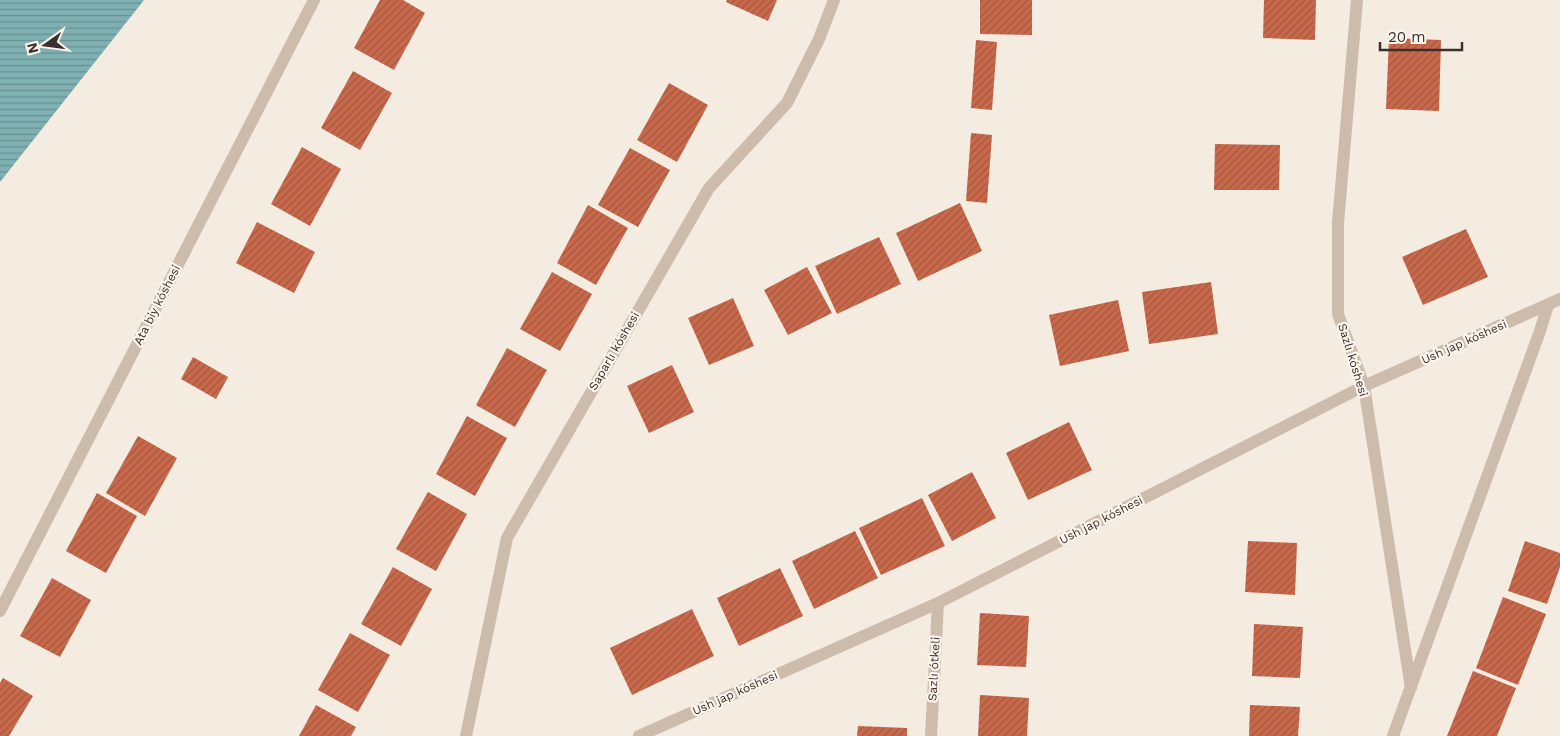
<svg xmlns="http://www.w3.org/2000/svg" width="1560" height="736" viewBox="0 0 1560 736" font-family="'Work Sans',sans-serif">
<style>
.water{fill:url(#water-rules)}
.building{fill:url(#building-hatch)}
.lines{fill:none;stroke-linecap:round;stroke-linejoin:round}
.minor{stroke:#cdbbac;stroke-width:12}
.labels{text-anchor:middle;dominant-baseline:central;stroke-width:4.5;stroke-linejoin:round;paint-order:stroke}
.street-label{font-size:12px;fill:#3b302b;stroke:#fbf5ee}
</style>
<defs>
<pattern id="water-rules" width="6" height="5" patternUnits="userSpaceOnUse" patternTransform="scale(1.25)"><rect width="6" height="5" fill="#7fb0b2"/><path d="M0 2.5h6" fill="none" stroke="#699091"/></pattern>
<pattern id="building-hatch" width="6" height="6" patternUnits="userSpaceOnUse" patternTransform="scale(1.25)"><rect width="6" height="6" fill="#c8694b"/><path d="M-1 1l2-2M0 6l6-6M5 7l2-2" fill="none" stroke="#a4573f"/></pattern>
</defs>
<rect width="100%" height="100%" fill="#f4ebe1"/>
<path class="water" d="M 0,0 L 144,0 L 0,182 Z"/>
<path class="building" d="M 380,0 L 403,0 L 425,13 L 394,70 L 354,48 Z
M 727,0 L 777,0 L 768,21 L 726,2 Z
M 980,0 L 1032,0 L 1032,35 L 980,34 Z
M 1264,0 L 1316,0 L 1315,40 L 1263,38 Z
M 1389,38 L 1441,40 L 1439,111 L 1386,109 Z
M 976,40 L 997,42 L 992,110 L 971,108 Z
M 353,71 L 392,93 L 360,150 L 321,128 Z
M 669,83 L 708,105 L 677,162 L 637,140 Z
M 971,133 L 992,135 L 987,203 L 966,201 Z
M 1215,144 L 1280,145 L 1279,190 L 1214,190 Z
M 302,147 L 341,169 L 310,226 L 271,204 Z
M 630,148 L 670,170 L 638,227 L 598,205 Z
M 960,203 L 982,251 L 918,281 L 896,233 Z
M 588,205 L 628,228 L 596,285 L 557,263 Z
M 257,222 L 315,252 L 294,293 L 236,263 Z
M 1466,229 L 1488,277 L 1423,305 L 1402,257 Z
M 879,237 L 901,284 L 837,314 L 815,266 Z
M 807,267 L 832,313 L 788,335 L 764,290 Z
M 552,272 L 592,294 L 560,351 L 520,329 Z
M 1211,282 L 1218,334 L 1149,344 L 1142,292 Z
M 733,298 L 754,346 L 709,365 L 688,318 Z
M 1118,300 L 1129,351 L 1060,366 L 1049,315 Z
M 507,348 L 547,370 L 515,427 L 476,405 Z
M 193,357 L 228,377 L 216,399 L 181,379 Z
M 672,365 L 694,412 L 649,433 L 627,386 Z
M 467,416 L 507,438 L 475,496 L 436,474 Z
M 1069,422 L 1092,470 L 1028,500 L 1006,453 Z
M 138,436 L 177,458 L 145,516 L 106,493 Z
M 972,472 L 996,518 L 952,541 L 928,495 Z
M 428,492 L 467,514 L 436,571 L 396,549 Z
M 97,493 L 137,516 L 106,573 L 66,551 Z
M 922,498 L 945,546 L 881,575 L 859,528 Z
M 855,531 L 878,578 L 814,609 L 792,561 Z
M 1248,541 L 1297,543 L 1295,595 L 1245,592 Z
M 1525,541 L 1560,553 L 1560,567 L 1547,604 L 1508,591 Z
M 393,567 L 432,589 L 401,646 L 361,624 Z
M 780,568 L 803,616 L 739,646 L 717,598 Z
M 52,578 L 91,600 L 60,657 L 20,636 Z
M 1503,597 L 1546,614 L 1518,685 L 1476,668 Z
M 692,609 L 714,656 L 632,695 L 610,648 Z
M 980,613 L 1029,616 L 1026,667 L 977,665 Z
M 1254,624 L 1303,627 L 1300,678 L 1252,676 Z
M 350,633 L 390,655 L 358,712 L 318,690 Z
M 1473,671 L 1516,688 L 1497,736 L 1447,736 Z
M 3,678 L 33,696 L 9,736 L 0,736 L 0,683 Z
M 980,695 L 1029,698 L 1027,736 L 978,736 Z
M 316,705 L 356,727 L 351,736 L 299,736 Z
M 1250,705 L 1300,707 L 1298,736 L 1249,736 Z
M 858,726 L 907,728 L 907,736 L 857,736 Z"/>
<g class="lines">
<path class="minor" d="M 1357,0 L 1338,223 L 1338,314 L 1364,386 L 1411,688
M 0,611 L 314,0
M 466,736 L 507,538 L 709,188 L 787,103 L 819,39 L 834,0
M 639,736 L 938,603 L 1364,386 L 1560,299
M 931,736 L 938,603
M 1393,736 L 1540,331 L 1548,305"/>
</g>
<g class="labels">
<g class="street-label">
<text transform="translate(157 305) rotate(-63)">Ata biy kóshesi</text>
<text transform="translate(1464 342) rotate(-24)">Ush jap kóshesi</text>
<text transform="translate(614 351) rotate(-60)">Saparlı kóshesi</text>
<text transform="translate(1353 360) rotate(73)">Sazlı kóshesi</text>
<text transform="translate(1101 520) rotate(-27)">Ush jap kóshesi</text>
<text transform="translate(934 669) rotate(-87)">Sazlı ótkeli</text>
<text transform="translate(735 693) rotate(-24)">Ush jap kóshesi</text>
</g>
</g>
<g transform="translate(45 45) rotate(256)" stroke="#fbf5ee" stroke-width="4" paint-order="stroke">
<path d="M0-4L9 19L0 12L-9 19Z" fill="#3b302b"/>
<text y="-8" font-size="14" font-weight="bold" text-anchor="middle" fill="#3b302b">N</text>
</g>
<path d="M1380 42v8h82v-8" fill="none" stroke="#3b302b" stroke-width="2.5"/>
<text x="1388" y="42" font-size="15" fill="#3b302b" stroke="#fbf5ee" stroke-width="4" paint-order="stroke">20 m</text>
</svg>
